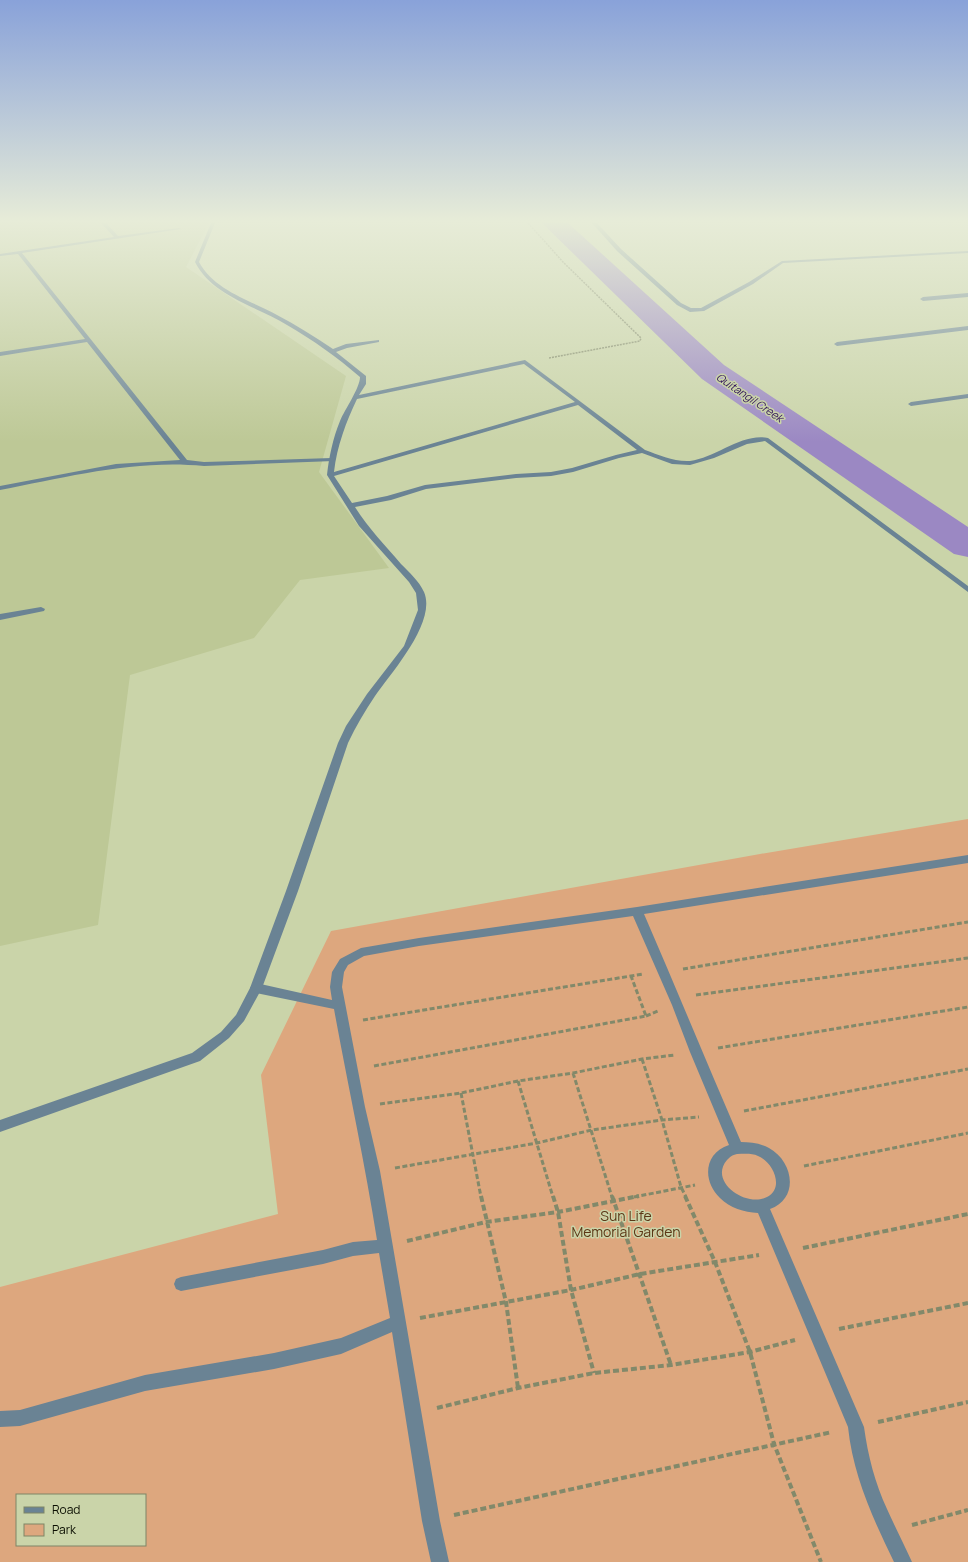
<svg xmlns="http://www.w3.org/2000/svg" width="968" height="1562" viewBox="0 0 968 1562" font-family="Manrope,sans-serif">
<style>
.built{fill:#bdc896}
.green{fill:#dda77e;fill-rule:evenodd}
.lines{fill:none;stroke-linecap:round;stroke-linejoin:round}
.river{fill:#9b88c3;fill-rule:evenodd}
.path-far2{stroke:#82896a;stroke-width:1.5;stroke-dasharray:2 1;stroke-linecap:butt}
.path-far1{stroke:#82896a;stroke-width:3;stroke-dasharray:5 2.5;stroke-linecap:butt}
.path{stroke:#82896a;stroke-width:4;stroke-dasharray:6 3;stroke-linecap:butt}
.lane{fill:#6a8394;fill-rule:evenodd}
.street{fill:#6a8394;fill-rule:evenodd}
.labels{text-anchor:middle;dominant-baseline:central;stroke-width:3;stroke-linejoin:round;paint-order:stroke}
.far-water-label{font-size:11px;font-style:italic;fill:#35175d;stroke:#cad4a9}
.near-park-label{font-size:14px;fill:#5c3716;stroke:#cad4a9}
</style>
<rect width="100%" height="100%" fill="#cad4a9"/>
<path class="built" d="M 0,223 L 209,223 L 186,267 L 346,376 L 319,472 L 389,568 L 300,580 L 254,638 L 130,675 L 98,925 L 0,946 Z"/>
<path class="green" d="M 968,819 L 968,1562 L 0,1562 L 0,1287 L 278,1214 L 261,1075 L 331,931 L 760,854 ZM 17,1495 L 145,1495 L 145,1545 L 17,1545 Z"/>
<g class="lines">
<path class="river" d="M 542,223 L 568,223 L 724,365 L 968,527 L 968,557 L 954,554 L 702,379 Z"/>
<path class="path-far2" d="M 528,223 L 564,263 L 641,338 L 640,341 L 549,358"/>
<path class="path-far1" d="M 683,969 L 968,922
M 696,995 L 968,958
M 646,1016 L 658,1011
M 363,1020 L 643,974
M 718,1048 L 968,1007
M 642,1059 L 662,1120 L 681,1187 L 686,1197
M 374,1066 L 646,1016 L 631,976
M 573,1073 L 612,1197
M 518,1081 L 553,1197
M 461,1093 L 481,1197
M 380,1104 L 461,1093 L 518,1081 L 573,1073 L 642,1059 L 675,1055
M 744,1111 L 968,1069
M 804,1166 L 968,1133
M 395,1168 L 537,1143 L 592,1130 L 662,1120 L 699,1117
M 634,1197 L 695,1185"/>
<path class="path" d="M 481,1196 L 506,1302 L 518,1388
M 553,1196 L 558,1212 L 571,1290 L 594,1373
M 612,1196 L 671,1365
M 685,1196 L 715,1262 L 750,1352 L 774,1444 L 821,1562
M 407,1241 L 486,1222 L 558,1212 L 639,1196
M 803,1248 L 968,1214
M 420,1318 L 571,1290 L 640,1274 L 759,1255
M 839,1329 L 968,1303
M 437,1408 L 518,1388 L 594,1373 L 671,1365 L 750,1352 L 795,1340
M 878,1422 L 968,1402
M 454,1515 L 832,1432
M 912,1525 L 968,1510"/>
<path class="lane" d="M 101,223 L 106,223 L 118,236 L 179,228 L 181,229 L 22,253 L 187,460 L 204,462 L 332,458 L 334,459 L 334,461 L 204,466 C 136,459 67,477 0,490 L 0,486 L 116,464 L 180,460 L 87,342 L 0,356 L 0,352 L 85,339 L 18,254 L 0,256 L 0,254 L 114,237 Z
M 41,607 L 45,609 L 44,611 L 0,620 L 0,614 Z
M 968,855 L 968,863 L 644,914 C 677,990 708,1066 741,1142 C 750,1142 760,1143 769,1148 C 793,1161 800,1198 770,1209 L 864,1427 C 868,1456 875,1483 887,1509 C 895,1527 904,1544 912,1562 L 894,1562 C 873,1519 853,1475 848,1427 L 758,1213 C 744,1212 730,1208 720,1198 C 702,1181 704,1153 729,1145 L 690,1052 L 672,1005 L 633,916 L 419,946 L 364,956 L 348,965 L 344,972 L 342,987 L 365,1107 L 380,1171 L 440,1521 L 449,1562 L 431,1562 L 422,1521 L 392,1332 L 341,1354 L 274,1369 L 145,1391 L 20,1426 L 0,1427 L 0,1411 L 20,1410 L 145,1375 L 274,1353 L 341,1338 L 390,1318 L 379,1253 L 353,1256 L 323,1264 L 181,1291 L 176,1289 L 174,1284 L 176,1279 L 181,1277 L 323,1250 L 353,1242 L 377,1240 C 365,1163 348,1086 334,1009 L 256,993 L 252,991 L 250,988 L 252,985 L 256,983 L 332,1000 L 330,987 L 332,972 L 340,959 L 361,948 L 419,938 L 637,907 ZM 737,1154 C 744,1154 752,1153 758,1156 C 773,1162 785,1188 767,1197 C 747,1208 708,1182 727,1160 C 730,1157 732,1155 737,1154 Z"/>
<path class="street" d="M 211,223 L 215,223 L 199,262 C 215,291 250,300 277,315 C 296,325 315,337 333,349 L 346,344 L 379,340 L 379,342 L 347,348 L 336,352 L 366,376 L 366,384 L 359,395 L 525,360 L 645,450 C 659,455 674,462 690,461 C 716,458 741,433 768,438 L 968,586 L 968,592 L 765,441 L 747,444 L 714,458 L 690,465 L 672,464 L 642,453 L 619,458 L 573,472 L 551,476 L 516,478 L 426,489 L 391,500 L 355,507 C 368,528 385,545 401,564 C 409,572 419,581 424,592 C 437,622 391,673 375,696 C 365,711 356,726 348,743 L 298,891 L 262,988 L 244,1021 L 229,1038 L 200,1061 L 0,1132 L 0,1120 L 192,1053 L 221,1032 L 236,1015 L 250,988 L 286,891 L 338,743 L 346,726 L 367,694 L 404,646 L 418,610 L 416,593 L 409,582 L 359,526 L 327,475 C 329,457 333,438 340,421 C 345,409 360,388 360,377 C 337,357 313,340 287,325 C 256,306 212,296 195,262 ZM 524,364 L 575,402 L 334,472 C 337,446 346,422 357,399 ZM 578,405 L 637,450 L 616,455 L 572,468 L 551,472 L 516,474 L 425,485 L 387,496 L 352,503 L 334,476 Z
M 592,223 L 597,223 L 621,249 L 681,303 L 691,308 L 701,308 L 749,282 L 782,261 L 968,251 L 968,253 L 783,263 L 753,284 L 704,311 L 690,312 L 677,305 L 617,251 Z
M 968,293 L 968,297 L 923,301 L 920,299 L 923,297 Z
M 968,326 L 968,330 L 837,346 L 834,344 L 837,342 Z
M 968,394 L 968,398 L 911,406 L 908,404 L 911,402 Z"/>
</g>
<linearGradient id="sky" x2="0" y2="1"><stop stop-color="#89a2d9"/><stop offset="0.5" stop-color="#e7ecd8"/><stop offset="1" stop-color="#e7ecd8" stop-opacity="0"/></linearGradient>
<rect width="968" height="442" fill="url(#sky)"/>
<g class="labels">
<g class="far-water-label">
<text transform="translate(750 397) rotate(34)">Quitangil Creek</text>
</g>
<g class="near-park-label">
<text x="626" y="1215">Sun Life<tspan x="626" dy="16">Memorial Garden</tspan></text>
</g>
</g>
<rect x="16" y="1494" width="130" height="52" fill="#cad4a9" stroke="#7e8566"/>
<rect x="24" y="1507" width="20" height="6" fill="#6a8394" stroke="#7e8566"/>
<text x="52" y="1514" font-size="12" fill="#0c0f02">Road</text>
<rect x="24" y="1524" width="20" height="12" fill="#dda77e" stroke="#7e8566"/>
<text x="52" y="1534" font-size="12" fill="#0c0f02">Park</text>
</svg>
